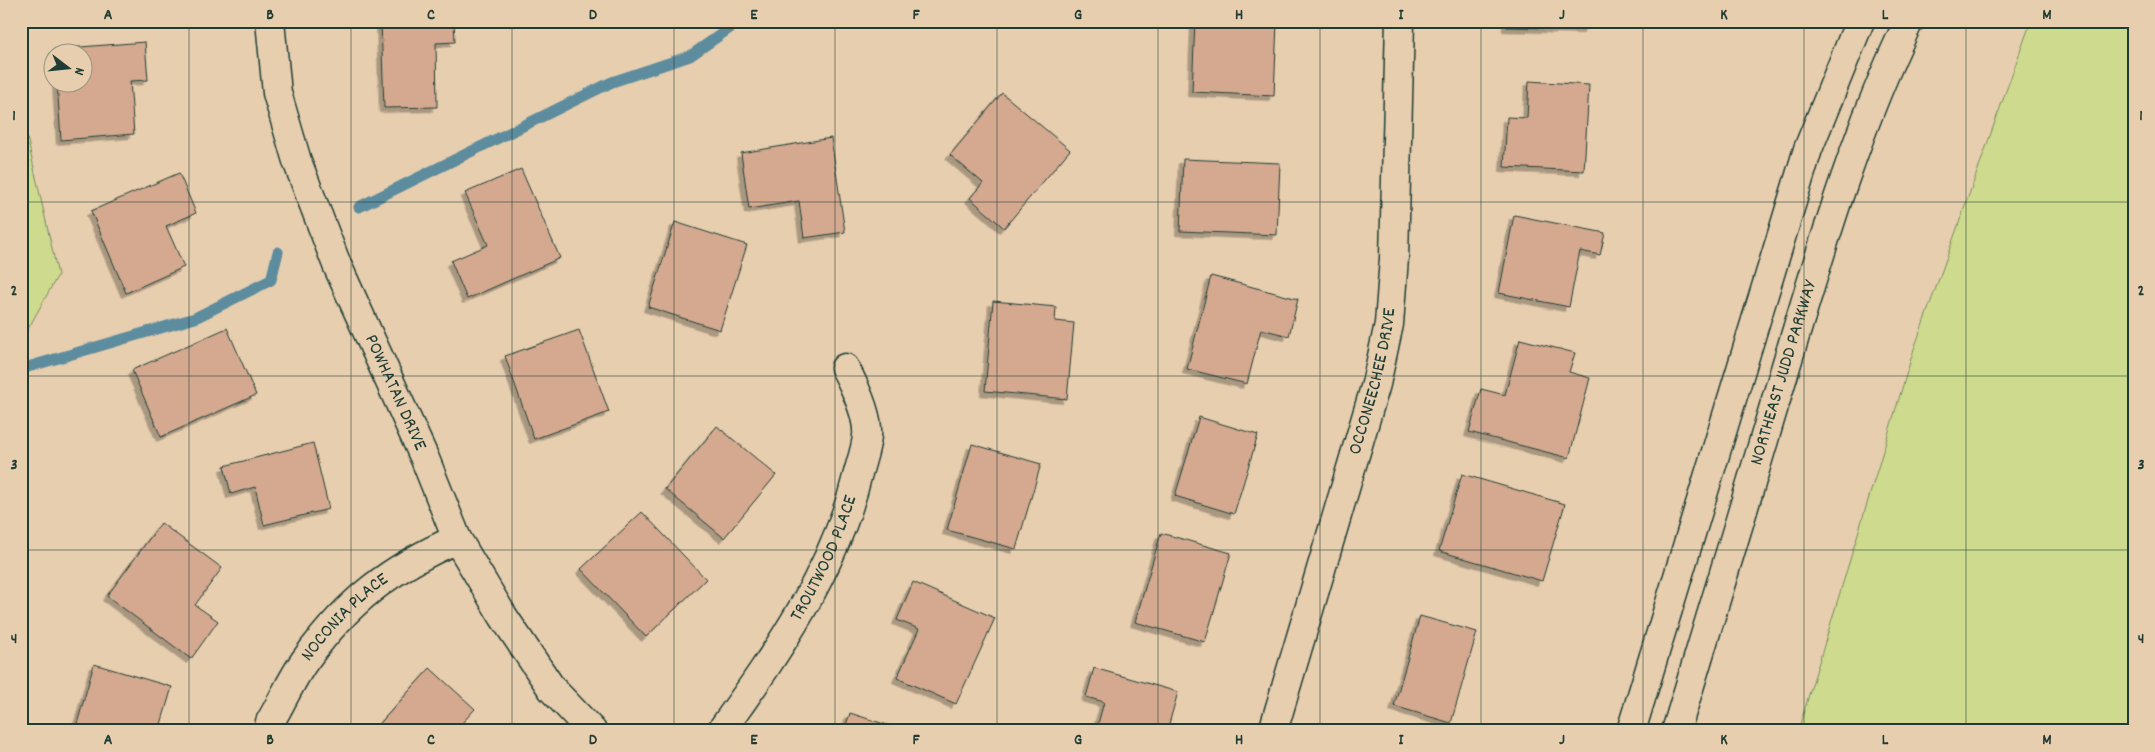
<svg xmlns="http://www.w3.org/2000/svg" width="2155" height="752" viewBox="0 0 2155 752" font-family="Dekko,sans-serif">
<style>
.green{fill:#ceda8d;stroke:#768c60}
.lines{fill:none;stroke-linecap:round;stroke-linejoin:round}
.stream{stroke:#5b8c9d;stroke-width:11}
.building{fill:#d4a990;stroke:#1f3d34;filter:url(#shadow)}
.minor-casing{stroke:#1f3d34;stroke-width:31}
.highway-casing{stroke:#1f3d34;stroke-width:31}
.minor{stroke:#e7ceaf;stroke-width:28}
.highway{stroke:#e7ceaf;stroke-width:28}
.grid{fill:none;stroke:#1f3d34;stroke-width:1;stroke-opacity:0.55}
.labels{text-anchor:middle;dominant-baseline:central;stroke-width:4.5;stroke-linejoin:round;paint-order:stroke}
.street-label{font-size:19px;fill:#1f3d34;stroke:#e7ceaf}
.neatline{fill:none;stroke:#1f3d34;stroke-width:2}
.grid-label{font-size:16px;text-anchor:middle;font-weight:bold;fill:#1f3d34}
</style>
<defs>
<filter id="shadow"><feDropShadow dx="-4.5" dy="4.5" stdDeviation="0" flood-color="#0004"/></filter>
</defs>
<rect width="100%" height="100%" fill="#e7ceaf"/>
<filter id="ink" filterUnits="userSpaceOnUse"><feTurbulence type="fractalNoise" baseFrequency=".02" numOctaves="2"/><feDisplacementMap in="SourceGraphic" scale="10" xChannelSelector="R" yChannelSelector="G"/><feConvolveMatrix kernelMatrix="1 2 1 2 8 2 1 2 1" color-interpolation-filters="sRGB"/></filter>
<g filter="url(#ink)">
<path class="green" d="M 2031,21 L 2134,21 L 2134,731 L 1798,731 L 1914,349 Z
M 21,65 L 22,115 L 58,275 L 23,338 L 21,358 Z"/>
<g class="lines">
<path class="stream" d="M 359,207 L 612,82 L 690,56 L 740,21
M 21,369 L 195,318 L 271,280 L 278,252"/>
</g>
<path class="building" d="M 381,21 L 454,21 L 455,42 L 436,43 L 437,107 L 384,108 Z
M 1195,21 L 1277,22 L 1274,96 L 1192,92 Z
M 1507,21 L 1588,21 L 1588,29 L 1507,27 Z
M 145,42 L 148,80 L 130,81 L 134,134 L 61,140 L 57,82 L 82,82 L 82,52 L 54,52 L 54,49 Z
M 1529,81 L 1589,85 L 1584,171 L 1504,167 L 1507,117 L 1527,118 Z
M 1002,93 L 1070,150 L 1004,228 L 970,198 L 983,183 L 950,155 Z
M 831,138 L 845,232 L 804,238 L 799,201 L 749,209 L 741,153 Z
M 1183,159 L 1280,163 L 1277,235 L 1180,231 Z
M 521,169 L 560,258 L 467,299 L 451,261 L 488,245 L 465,193 Z
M 179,173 L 196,213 L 166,226 L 184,267 L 126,293 L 91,211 Z
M 1514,215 L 1605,233 L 1600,255 L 1580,251 L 1569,307 L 1499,293 Z
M 675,222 L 747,245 L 720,330 L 648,307 Z
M 1211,276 L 1298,299 L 1289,336 L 1261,329 L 1247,384 L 1187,369 Z
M 993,301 L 1056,307 L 1055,321 L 1074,323 L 1067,399 L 985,391 Z
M 227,328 L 256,395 L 161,437 L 132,370 Z
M 579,330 L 609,412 L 534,439 L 505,356 Z
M 1520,339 L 1575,353 L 1569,372 L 1590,378 L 1569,458 L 1469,432 L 1481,389 L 1505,395 Z
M 1199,417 L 1258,435 L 1234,514 L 1175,496 Z
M 717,426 L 776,475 L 724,538 L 665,489 Z
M 313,443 L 329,509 L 264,525 L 255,487 L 231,494 L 224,466 Z
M 972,444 L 1041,464 L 1016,549 L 947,530 Z
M 1462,474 L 1565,504 L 1542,581 L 1439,551 Z
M 642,512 L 706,579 L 646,637 L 581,569 Z
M 161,523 L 222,568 L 195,605 L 218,621 L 191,659 L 107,596 Z
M 1161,533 L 1231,553 L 1205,642 L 1135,622 Z
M 913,582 L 995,618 L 956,704 L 897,678 L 919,629 L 897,620 Z
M 1420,616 L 1477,632 L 1451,723 L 1394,706 Z
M 94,664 L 172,687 L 159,731 L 75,731 Z
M 430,668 L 475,709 L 462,723 L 471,731 L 373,731 Z
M 1094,668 L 1178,692 L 1167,731 L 1096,731 L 1104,702 L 1086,697 Z
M 850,713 L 906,731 L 844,731 Z"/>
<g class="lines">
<defs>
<g id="minor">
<path id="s1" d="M 270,21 L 277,93 L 297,161 L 337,265 L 425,459 L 457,539 L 503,616 L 552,689 L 592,731"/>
<path id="s2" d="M 268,731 L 270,722 C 282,702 292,678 306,659 C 349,600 391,568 457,539"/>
<path id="s3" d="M 721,731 C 778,651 835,570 858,473 C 861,462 866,448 867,436 C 869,417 854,385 845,368"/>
<path id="s4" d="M 1273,731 L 1376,384 L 1389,324 L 1394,258 L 1400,21"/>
</g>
<g id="highway">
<path d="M 1631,731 L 1808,149 L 1860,21"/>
<path id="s5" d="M 1676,731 C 1713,609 1750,488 1786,366 C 1821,250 1856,129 1909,21"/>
</g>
</defs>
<use href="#minor" class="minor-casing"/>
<use href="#highway" class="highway-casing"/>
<use href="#minor" class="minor"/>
<use href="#highway" class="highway"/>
</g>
</g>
<path class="grid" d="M 189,21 L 189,731M 351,21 L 351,731M 512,21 L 512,731M 674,21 L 674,731M 835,21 L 835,731M 997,21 L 997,731M 1158,21 L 1158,731M 1320,21 L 1320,731M 1481,21 L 1481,731M 1643,21 L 1643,731M 1804,21 L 1804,731M 1966,21 L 1966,731M 21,202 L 2134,202M 21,376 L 2134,376M 21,550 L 2134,550"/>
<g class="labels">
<g class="street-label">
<text stroke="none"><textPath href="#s5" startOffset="374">NORTHEAST JUDD PARKWAY</textPath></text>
<text stroke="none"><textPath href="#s4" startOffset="364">OCCONEECHEE DRIVE</textPath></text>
<text stroke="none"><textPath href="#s1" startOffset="395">POWHATAN DRIVE</textPath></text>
<text stroke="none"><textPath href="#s3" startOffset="202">TROUTWOOD PLACE</textPath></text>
<text stroke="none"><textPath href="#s2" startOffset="139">NOCONIA PLACE</textPath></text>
</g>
</g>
<rect width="2155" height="752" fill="none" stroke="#e7ceaf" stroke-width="55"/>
<g transform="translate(68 68) rotate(106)"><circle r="24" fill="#e7ceaf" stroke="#97947e"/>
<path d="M0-4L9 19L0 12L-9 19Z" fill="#1f3d34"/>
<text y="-8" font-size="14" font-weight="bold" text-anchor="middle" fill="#1f3d34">N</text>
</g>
<rect x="28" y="28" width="2100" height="696" class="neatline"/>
<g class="grid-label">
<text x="108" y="19">A</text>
<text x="270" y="19">B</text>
<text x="431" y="19">C</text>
<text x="593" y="19">D</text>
<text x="754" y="19">E</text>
<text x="916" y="19">F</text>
<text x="1078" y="19">G</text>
<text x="1239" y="19">H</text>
<text x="1401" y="19">I</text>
<text x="1562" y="19">J</text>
<text x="1724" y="19">K</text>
<text x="1885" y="19">L</text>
<text x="2047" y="19">M</text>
<text x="14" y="120">1</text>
<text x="2141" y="120">1</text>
<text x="14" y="295">2</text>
<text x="2141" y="295">2</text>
<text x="14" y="469">3</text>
<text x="2141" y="469">3</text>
<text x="14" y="643">4</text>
<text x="2141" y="643">4</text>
<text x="108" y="744">A</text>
<text x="270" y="744">B</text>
<text x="431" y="744">C</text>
<text x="593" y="744">D</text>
<text x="754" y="744">E</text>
<text x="916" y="744">F</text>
<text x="1078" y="744">G</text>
<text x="1239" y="744">H</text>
<text x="1401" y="744">I</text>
<text x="1562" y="744">J</text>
<text x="1724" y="744">K</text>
<text x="1885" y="744">L</text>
<text x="2047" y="744">M</text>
</g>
</svg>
